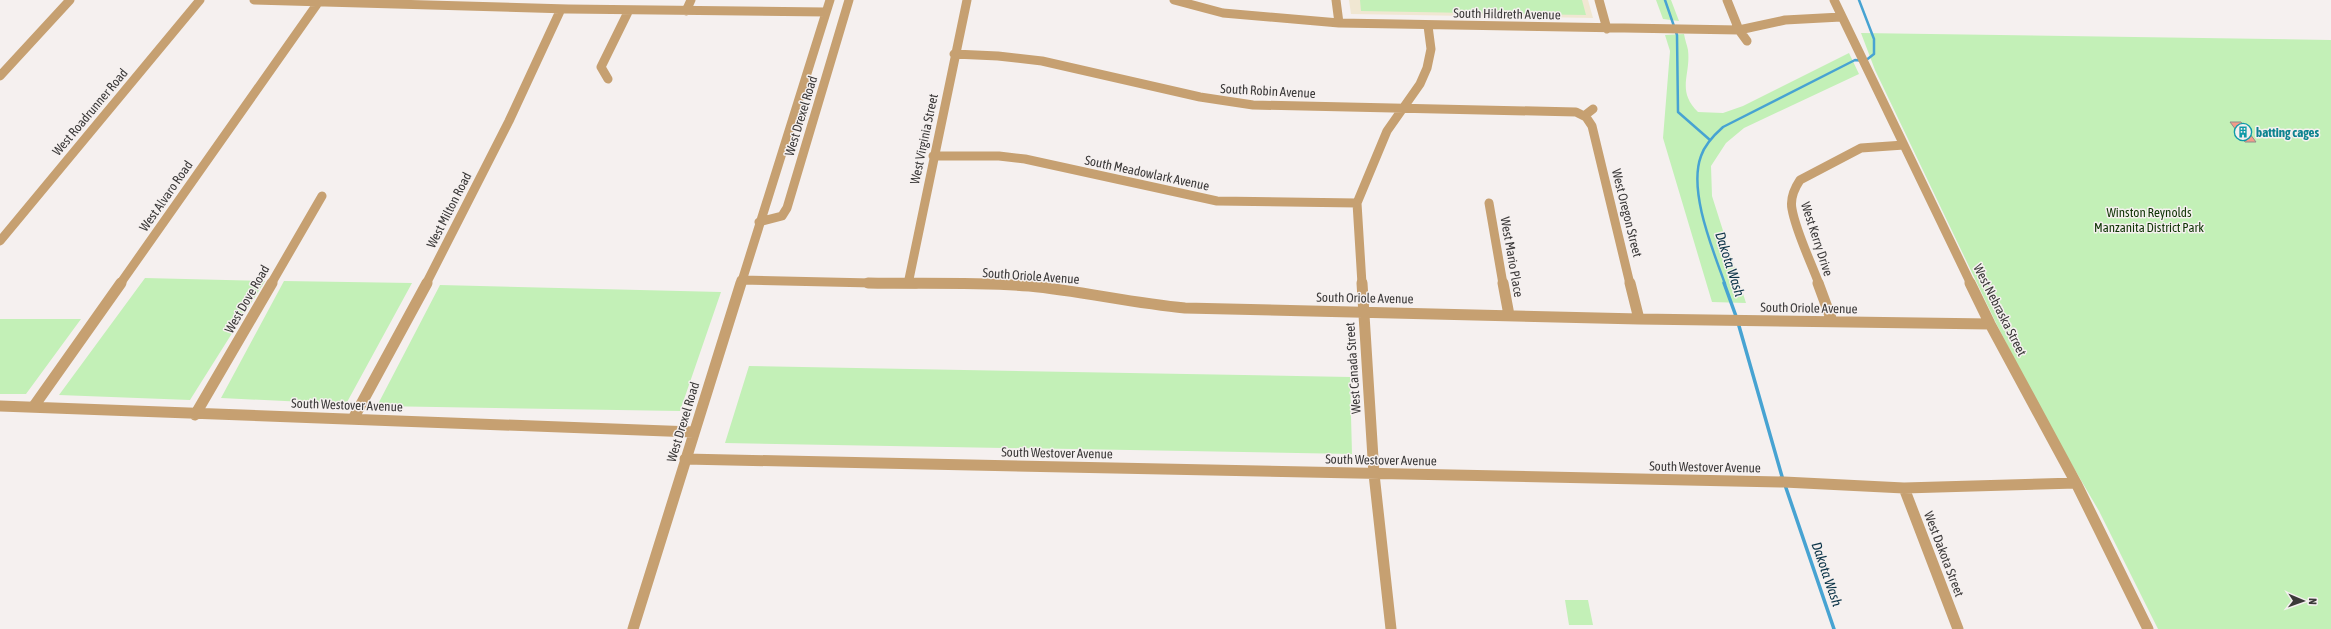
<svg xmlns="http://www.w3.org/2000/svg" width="2331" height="629" viewBox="0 0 2331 629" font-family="'Asap Condensed',sans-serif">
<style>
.education{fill:#f0e7d2}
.green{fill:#c3f0b7}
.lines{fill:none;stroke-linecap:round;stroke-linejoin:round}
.stream-far1{stroke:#47a3d2;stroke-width:2.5}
.stream{stroke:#47a3d2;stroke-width:3.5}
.building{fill:#f49b89;stroke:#908c8b}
.minor-far1{stroke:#c6a071;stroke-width:9}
.minor{stroke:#c6a071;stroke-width:11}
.labels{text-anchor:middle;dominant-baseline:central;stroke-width:3;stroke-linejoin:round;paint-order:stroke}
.street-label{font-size:13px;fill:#3b3939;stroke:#f5f0ef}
.culture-label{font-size:13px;font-weight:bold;fill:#0d838f;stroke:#f5f0ef;text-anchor:start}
.park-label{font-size:13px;fill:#103405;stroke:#f5f0ef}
.water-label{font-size:14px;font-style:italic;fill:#0a3347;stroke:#f5f0ef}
</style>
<rect width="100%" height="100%" fill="#f5f0ef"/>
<path class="education" d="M 1349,0 L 1588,0 L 1593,18 L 1351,14 Z"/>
<path class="green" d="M 1360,0 L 1582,0 L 1586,15 L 1361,11 Z
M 1656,0 L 1671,0 L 1679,21 L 1663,19 Z
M 1861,33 L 2331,40 L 2331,629 L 2158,629 L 2099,511 L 2047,422 L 1997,325 L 1875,70 Z
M 1684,34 C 1685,40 1687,45 1688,50 C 1691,76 1676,90 1698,112 L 1723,113 L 1743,106 L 1849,53 L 1859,74 L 1744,128 L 1726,143 L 1711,166 L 1712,196 L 1746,303 L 1712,302 L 1663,138 L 1670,51 L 1665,35 Z
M 145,278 L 265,281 L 190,400 L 59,395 Z
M 284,281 L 412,283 L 346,404 L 221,398 Z
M 440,285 L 721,292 L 680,411 L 377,406 Z
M 0,319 L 81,319 L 26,394 L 0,394 Z
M 749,366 L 1350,377 L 1352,454 L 725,443 Z
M 1565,600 L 1588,600 L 1593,625 L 1569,625 Z"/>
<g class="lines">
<path class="stream-far1" d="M 1665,0 L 1677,35 L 1678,112 L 1710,140
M 1725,284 C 1713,250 1688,191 1701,156 C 1705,144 1714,135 1723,127 L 1855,60 L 1865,61 L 1874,54 L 1874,39 L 1859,0"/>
<path class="stream" d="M 1724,283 L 1737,319 L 1783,480
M 1785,485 L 1834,629"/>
</g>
<path class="building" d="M 2230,122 L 2241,122 L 2256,142 L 2245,142 Z"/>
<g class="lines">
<path class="minor-far1" d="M 254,0 L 568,9 L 826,12
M 1174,0 L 1223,13 L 1339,23 L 1739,30 L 1785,20 L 1841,17
M 1336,0 L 1339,23
M 1599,0 L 1607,29
M 1727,0 L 1739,30 L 1747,41
M 1834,0 L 1971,284
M 686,11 L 691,0
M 954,54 L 998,56 L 1042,61 L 1200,97 L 1253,105 L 1576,112 L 1586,117 L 1592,126 L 1630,284
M 0,76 L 70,0
M 608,79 L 601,67 L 629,10
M 1584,116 L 1593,109
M 933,156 L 999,156 L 1025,159 L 1217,201 L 1357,203
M 1489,203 L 1503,284
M 759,222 L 782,216 L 787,208 L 849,0
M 0,241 L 200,0
M 741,280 L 916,284
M 120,284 L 320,0
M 271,284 L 322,196
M 426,284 L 509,121 L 561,9
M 741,284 L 830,0
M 908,284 L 967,0
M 1362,284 L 1357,203 L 1387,131 L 1420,84 L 1427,68 L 1431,49 L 1428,26
M 1819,284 C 1811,262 1796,232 1792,209 C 1790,199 1794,189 1800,180 L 1861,148 L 1904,145"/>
<path class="minor" d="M 868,283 C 921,284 976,282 1029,286 C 1081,291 1132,303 1185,308 L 1639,319 L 1990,324
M 1362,283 L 1374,474 L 1391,629
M 1503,283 L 1509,315
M 1630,283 L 1639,319
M 1818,283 L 1832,321
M 1970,283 L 1990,324 L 2076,483 L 2148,629
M 0,406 L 693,432
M 34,406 L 121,283
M 195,415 L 272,283
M 353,419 L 427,283
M 685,459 L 1784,482 L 1904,488 L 2076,483
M 1904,488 L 1958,629
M 633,629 L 741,283"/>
</g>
<defs>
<symbol id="building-ring" viewBox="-11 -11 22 22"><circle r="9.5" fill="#f5f0ef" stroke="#0f9aa8" stroke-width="1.5"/><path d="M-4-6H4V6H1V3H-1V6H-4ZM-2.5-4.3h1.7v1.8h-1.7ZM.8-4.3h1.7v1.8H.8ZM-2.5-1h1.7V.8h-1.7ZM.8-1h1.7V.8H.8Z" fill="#0f9aa8"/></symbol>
</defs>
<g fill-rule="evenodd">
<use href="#building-ring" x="2233" y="122" width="20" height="20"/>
</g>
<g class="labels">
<g class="street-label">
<text transform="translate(1507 14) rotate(1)">South Hildreth Avenue</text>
<text transform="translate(1268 91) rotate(3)">South Robin Avenue</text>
<text transform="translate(90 112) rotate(-50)">West Roadrunner Road</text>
<text transform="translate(801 116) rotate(-73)">West Drexel Road</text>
<text transform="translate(924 139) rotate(-78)">West Virginia Street</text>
<text transform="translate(1147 173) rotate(12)">South Meadowlark Avenue</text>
<text transform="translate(166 196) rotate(-55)">West Alvaro Road</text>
<text transform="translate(449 210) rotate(-63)">West Milton Road</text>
<text transform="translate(1627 213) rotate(76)">West Oregon Street</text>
<text transform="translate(1817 239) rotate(72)">West Kerry Drive</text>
<text transform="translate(1512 257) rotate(80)">West Mario Place</text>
<text transform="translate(1031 276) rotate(4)">South Oriole Avenue</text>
<text transform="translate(1365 298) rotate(1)">South Oriole Avenue</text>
<text transform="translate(247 299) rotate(-60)">West Dove Road</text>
<text transform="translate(1809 308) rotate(1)">South Oriole Avenue</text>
<text transform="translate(2000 310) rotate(63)">West Nebraska Street</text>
<text transform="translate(1353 368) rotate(-94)">West Canada Street</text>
<text transform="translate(347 405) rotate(2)">South Westover Avenue</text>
<text transform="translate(683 422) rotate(-73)">West Drexel Road</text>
<text transform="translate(1057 453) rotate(1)">South Westover Avenue</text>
<text transform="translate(1381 460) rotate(1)">South Westover Avenue</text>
<text transform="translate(1705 467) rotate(1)">South Westover Avenue</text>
<text transform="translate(1944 554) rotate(69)">West Dakota Street</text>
</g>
<g class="culture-label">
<text x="2256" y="132">batting cages</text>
</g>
<g class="park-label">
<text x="2149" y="212">Winston Reynolds<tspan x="2149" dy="15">Manzanita District Park</tspan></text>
</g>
<g class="water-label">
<text transform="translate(1730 264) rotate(72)">Dakota Wash</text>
<text transform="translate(1827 574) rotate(71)">Dakota Wash</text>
</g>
</g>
<g transform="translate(2303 601) rotate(92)" stroke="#f5f0ef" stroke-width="3" paint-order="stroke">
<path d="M0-3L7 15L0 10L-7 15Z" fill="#3b3939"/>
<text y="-6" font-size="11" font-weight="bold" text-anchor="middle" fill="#3b3939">N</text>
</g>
</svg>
